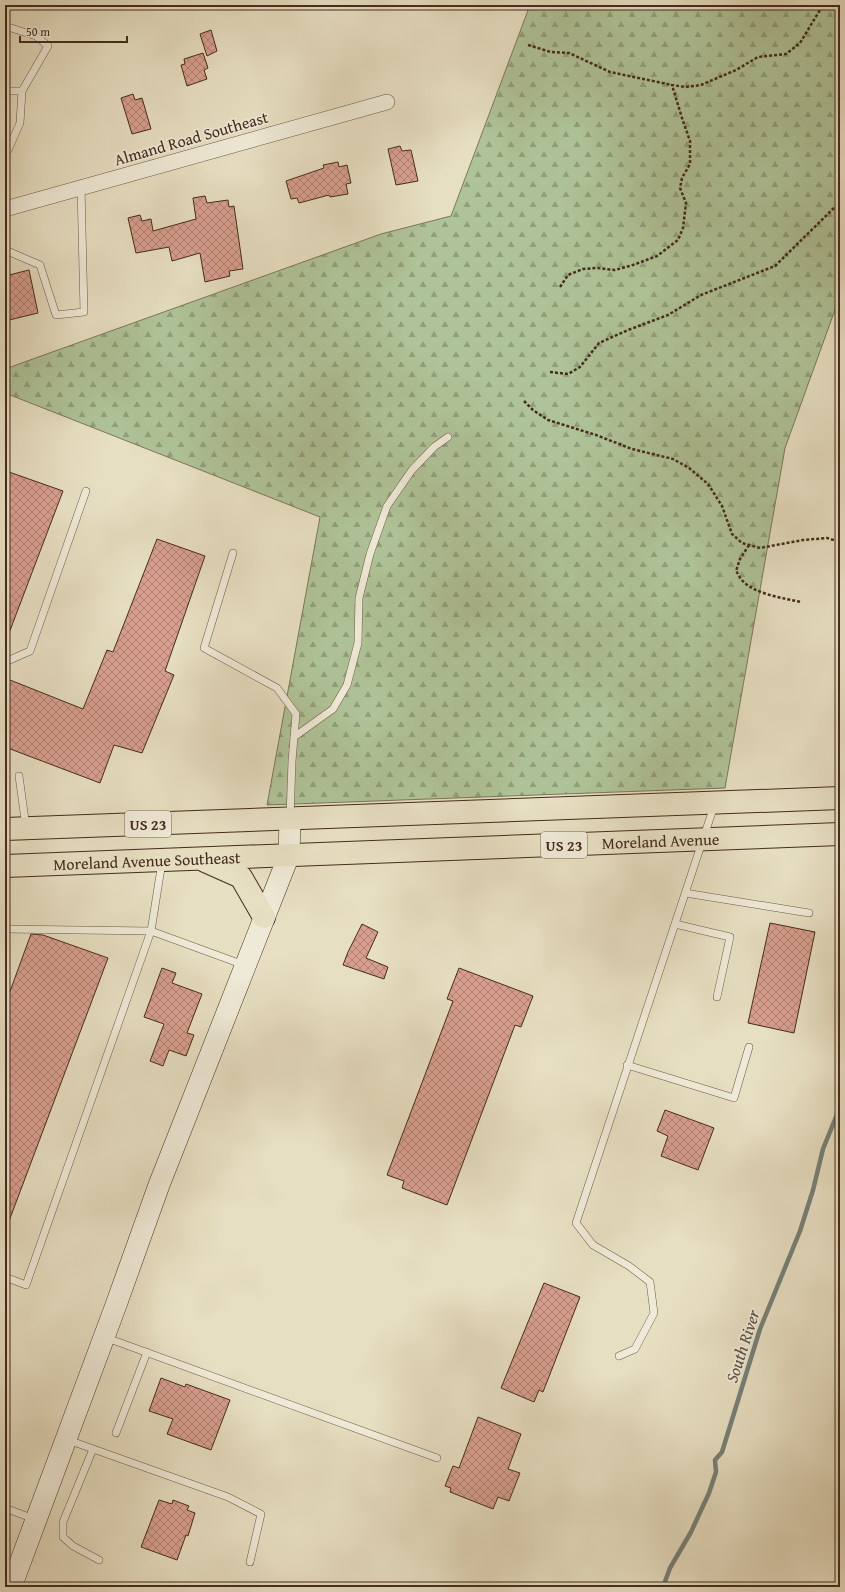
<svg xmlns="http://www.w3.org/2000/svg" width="845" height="1592" viewBox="0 0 845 1592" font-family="'Gentium Book Plus',serif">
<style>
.forest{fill:url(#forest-firs);stroke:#7a775b}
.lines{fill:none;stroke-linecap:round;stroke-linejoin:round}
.stream{stroke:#76827a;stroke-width:4.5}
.building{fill:url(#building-cross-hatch);stroke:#452b1e}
.lane-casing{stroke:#6e5847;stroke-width:8}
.street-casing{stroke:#6e5847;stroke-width:16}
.secondary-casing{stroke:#452b1e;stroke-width:22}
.highway-casing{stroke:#452b1e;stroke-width:24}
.path{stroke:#452b1e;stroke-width:2.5;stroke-dasharray:3 2;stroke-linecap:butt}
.lane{stroke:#efead7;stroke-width:7}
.street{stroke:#efead7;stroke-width:15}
.secondary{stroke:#efead7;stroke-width:21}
.highway{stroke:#e7dfc2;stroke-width:22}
.labels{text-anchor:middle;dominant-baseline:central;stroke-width:3.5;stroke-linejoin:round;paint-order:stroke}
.shield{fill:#efead7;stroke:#786456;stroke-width:1}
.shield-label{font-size:15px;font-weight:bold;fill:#452b1e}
.street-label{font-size:16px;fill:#452b1e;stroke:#efead7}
.water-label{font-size:17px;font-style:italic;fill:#5a4f44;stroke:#efead7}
</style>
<defs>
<pattern id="forest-firs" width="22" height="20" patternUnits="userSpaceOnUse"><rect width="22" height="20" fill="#afc398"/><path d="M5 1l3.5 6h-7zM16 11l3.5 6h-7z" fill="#909f7b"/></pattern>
<pattern id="building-cross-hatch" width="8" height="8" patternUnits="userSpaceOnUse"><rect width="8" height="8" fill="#d89f8f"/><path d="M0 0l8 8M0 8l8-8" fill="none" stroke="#b18274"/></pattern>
</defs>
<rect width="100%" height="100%" fill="#e7dfc2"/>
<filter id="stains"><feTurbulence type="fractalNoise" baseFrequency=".005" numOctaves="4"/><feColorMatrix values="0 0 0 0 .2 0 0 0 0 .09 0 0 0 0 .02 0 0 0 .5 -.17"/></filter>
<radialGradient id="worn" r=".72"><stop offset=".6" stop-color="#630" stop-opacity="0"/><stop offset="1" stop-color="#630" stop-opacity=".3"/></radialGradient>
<path class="forest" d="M 530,5 L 840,5 L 840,296 L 785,448 L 725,788 L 267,805 L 320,517 L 5,393 L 5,369 L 381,234 L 451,216 Z"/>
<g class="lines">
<path class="stream" d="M 663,1587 L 670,1568 L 691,1532 L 709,1493 L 716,1472 L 715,1460 L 722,1452 L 760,1329 L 800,1231 L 813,1190 L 823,1149 L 840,1107"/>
</g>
<path class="building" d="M 211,30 L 217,51 L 207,56 L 200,34 Z
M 203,53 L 208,68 L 204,70 L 207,79 L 187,86 L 181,65 L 185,64 L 184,59 Z
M 133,94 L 135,100 L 142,98 L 151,129 L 132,134 L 121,98 Z
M 400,146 L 402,151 L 411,150 L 418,181 L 396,185 L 388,149 Z
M 338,162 L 339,167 L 347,165 L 351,183 L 346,184 L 348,194 L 330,197 L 329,195 L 299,203 L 297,198 L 291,199 L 286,181 L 324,168 L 323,165 Z
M 205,196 L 207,203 L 228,200 L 229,207 L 234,206 L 243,269 L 229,271 L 230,276 L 205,282 L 200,253 L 172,261 L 169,247 L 136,253 L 128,218 L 140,215 L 142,221 L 151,219 L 153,231 L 196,219 L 193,198 Z
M 29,270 L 38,313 L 5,321 L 5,276 Z
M 9,472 L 63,491 L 6,641 L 5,484 Z
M 157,539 L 205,556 L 165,671 L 174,675 L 142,753 L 114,745 L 100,783 L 5,747 L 5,678 L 83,709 L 107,650 L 113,652 Z
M 770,923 L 815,932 L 794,1033 L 748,1023 Z
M 362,924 L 378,932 L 366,958 L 388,967 L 384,979 L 343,965 L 348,952 Z
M 31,934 L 43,935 L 108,958 L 6,1229 L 5,1005 Z
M 162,968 L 176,973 L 172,983 L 202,994 L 187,1033 L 194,1035 L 186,1056 L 169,1050 L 163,1066 L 150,1061 L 164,1024 L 144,1017 Z
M 459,968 L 533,996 L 521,1027 L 515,1025 L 447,1205 L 402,1188 L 404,1181 L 387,1175 L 453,1001 L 447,999 Z
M 665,1110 L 714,1128 L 698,1170 L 661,1156 L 668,1136 L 657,1131 Z
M 544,1283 L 580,1297 L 543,1392 L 539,1390 L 534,1402 L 501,1388 Z
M 161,1378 L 185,1387 L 186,1384 L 230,1400 L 211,1450 L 167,1434 L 173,1419 L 149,1411 Z
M 478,1417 L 521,1434 L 508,1469 L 520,1473 L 509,1501 L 498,1497 L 493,1509 L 450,1492 L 451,1488 L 445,1486 L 453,1466 L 459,1468 Z
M 159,1500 L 172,1504 L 173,1500 L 189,1506 L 187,1510 L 195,1513 L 188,1536 L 186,1535 L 177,1560 L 141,1547 Z"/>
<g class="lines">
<defs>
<path id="lane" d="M 5,26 L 36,36 L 48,46 L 22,91 L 5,91
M 5,152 L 8,150 L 20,123 L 22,91
M 5,250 L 40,265 L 56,315 L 84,312 L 81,187
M 233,553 L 204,648 L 277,688 L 296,714 L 292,761 L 290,817
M 5,662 L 30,651 L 86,491
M 294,737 L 333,709 L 347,685 L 358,643 L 359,598 L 370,554 L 387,506 L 412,470 L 434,447 L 448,437
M 19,776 L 26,827
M 162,862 L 151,931 L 244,965
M 685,893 L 809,913
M 675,924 L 730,937 L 717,997
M 5,929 L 151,931 L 26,1285 L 5,1277
M 627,1065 L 734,1098 L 749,1047
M 107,1338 L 437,1458
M 619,1356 L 635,1349 L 654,1313 L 650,1282 L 629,1266 L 593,1245 L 576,1223 L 714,806
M 116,1433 L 147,1352
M 68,1440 L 228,1497 L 261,1514 L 250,1562
M 93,1449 L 63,1522 L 63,1537 L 73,1546 L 99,1560
M 5,1508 L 34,1519"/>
<path id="street" d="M 5,209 L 387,102"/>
<path id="secondary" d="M 11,1587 L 116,1305 L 159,1185 L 289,855 L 290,819"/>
<g id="highway">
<path d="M 5,829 L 840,798"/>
<path d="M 205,861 L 241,877 L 264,917"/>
<path id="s1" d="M 5,866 L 840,834"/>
</g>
</defs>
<use href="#lane" class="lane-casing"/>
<use href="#street" class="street-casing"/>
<use href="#secondary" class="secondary-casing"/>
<use href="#highway" class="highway-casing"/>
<path class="path" d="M 528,45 L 551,52 L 569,53 L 610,72 L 672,85
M 560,287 L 568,275 L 583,269 L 597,268 L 615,270 L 633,265 L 657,256 L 678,240 L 683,228 L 686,203 L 680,188 L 682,178 L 690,164 L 690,141 L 682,118 L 672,85 L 685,87 L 701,85 L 736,70 L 758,57 L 786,54 L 800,43 L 823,5
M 550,372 L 568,374 L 580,367 L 599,343 L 628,330 L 668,315 L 701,295 L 775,266 L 840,202
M 524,401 L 533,410 L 548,420 L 596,435 L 632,449 L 673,459 L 689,468 L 708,484 L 722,506 L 732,534 L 742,543 L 760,548 L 803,540 L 827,538 L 840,542
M 749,545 L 740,559 L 736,571 C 738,573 739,577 741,579 C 753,594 783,598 801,602"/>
<use href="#lane" class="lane"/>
<use href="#street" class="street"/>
<use href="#secondary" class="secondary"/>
<use href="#highway" class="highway"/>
</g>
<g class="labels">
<g class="shield">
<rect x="125" y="811" width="46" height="26" rx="3"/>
<rect x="541" y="832" width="46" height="26" rx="3"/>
</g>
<g class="shield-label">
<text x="148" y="824">US 23</text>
<text x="564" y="845">US 23</text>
</g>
<g class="street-label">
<text transform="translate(191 138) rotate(-16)">Almand Road Southeast</text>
<text stroke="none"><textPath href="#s1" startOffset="656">Moreland Avenue</textPath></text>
<text stroke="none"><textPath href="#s1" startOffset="142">Moreland Avenue Southeast</textPath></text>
</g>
<g class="water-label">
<text transform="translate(742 1346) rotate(-72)">South River</text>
</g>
</g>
<rect width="845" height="1592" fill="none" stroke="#e7dfc2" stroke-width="20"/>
<rect x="6" y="6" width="833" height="1580" fill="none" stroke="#452b1e" stroke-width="2"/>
<rect x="10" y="10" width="825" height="1572" fill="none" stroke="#452b1e"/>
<path d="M20 36v6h107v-6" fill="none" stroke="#452b1e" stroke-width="2"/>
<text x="26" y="36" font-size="12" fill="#452b1e" stroke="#efead7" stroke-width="3" paint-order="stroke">50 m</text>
<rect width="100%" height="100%" filter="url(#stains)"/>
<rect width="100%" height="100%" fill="url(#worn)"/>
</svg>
